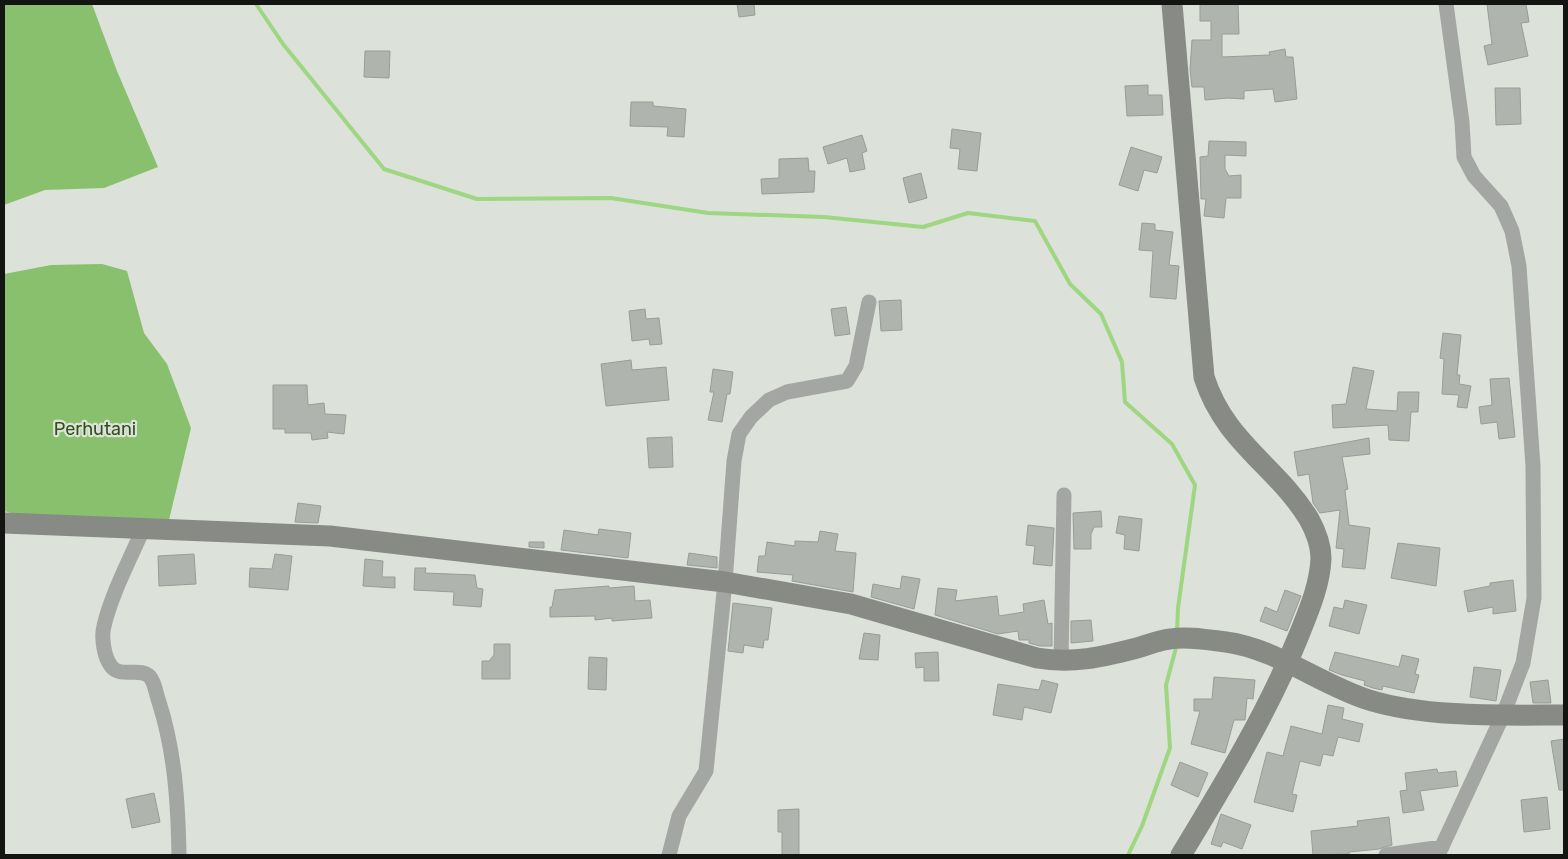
<svg xmlns="http://www.w3.org/2000/svg" width="1568" height="859" viewBox="0 0 1568 859" font-family="Rubik,sans-serif">
<style>
.forest{fill:#89c06d}
.lines{fill:none;stroke-linecap:round;stroke-linejoin:round}
.stream{stroke:#9ed681;stroke-width:4}
.building{fill:#b0b4ae;stroke:#989d96}
.street{stroke:#a4a6a3;stroke-width:15}
.secondary{stroke:#888a86;stroke-width:21}
.labels{text-anchor:middle;dominant-baseline:central;stroke-width:4.5;stroke-linejoin:round;paint-order:stroke}
.park-label{font-size:18px;fill:#2e5118;stroke:#dce1da}
</style>
<rect width="100%" height="100%" fill="#dce1da"/>
<path class="forest" d="M 4,4 L 92,4 L 117,71 L 158,167 L 104,188 L 45,190 L 4,205 Z
M 102,264 L 127,271 L 144,333 L 167,364 L 191,428 L 169,520 L 21,516 L 4,511 L 4,274 L 51,265 Z"/>
<g class="lines">
<path class="stream" d="M 256,4 L 283,44 L 384,169 L 477,199 L 611,198 L 708,213 L 824,217 L 923,227 L 968,213 L 1035,221 L 1070,284 L 1101,314 L 1122,362 L 1125,402 L 1172,444 L 1195,485 L 1178,608 L 1177,632
M 1128,855 L 1142,826 L 1170,748 L 1166,685 L 1177,644"/>
</g>
<path class="building" d="M 737,4 L 754,4 L 755,15 L 739,17 Z
M 1200,4 L 1238,4 L 1239,34 L 1222,34 L 1222,57 L 1270,55 L 1269,52 L 1285,49 L 1286,57 L 1293,57 L 1297,99 L 1275,102 L 1273,89 L 1244,91 L 1244,99 L 1228,98 L 1205,100 L 1204,87 L 1192,87 L 1190,69 L 1192,40 L 1211,40 L 1211,21 L 1200,21 Z
M 1487,4 L 1526,4 L 1529,22 L 1521,23 L 1528,56 L 1488,65 L 1484,46 L 1492,44 Z
M 365,51 L 390,51 L 389,78 L 364,77 Z
M 1148,85 L 1148,95 L 1162,95 L 1163,115 L 1127,116 L 1125,86 Z
M 1495,88 L 1520,88 L 1521,124 L 1496,125 Z
M 631,102 L 653,102 L 653,106 L 686,109 L 684,137 L 667,136 L 668,127 L 630,126 Z
M 952,129 L 981,133 L 977,171 L 958,169 L 960,149 L 950,148 Z
M 862,135 L 867,151 L 862,153 L 865,169 L 850,172 L 847,158 L 828,164 L 823,147 Z
M 1209,141 L 1246,142 L 1246,156 L 1225,155 L 1225,169 L 1229,176 L 1241,175 L 1241,198 L 1226,198 L 1224,218 L 1204,216 L 1206,199 L 1201,199 L 1200,157 L 1208,156 Z
M 1131,147 L 1162,157 L 1157,173 L 1144,170 L 1138,191 L 1119,185 Z
M 808,158 L 809,171 L 815,171 L 814,192 L 762,194 L 761,179 L 779,178 L 779,159 Z
M 921,173 L 927,198 L 909,203 L 903,178 Z
M 1142,223 L 1155,224 L 1155,230 L 1173,232 L 1169,265 L 1179,266 L 1176,299 L 1150,297 L 1153,251 L 1139,250 Z
M 901,300 L 902,330 L 881,331 L 879,301 Z
M 846,307 L 850,334 L 835,336 L 831,309 Z
M 645,309 L 646,319 L 659,318 L 662,344 L 650,345 L 649,339 L 632,341 L 629,311 Z
M 1443,333 L 1461,335 L 1457,375 L 1460,375 L 1459,384 L 1471,386 L 1467,408 L 1457,407 L 1459,395 L 1442,394 L 1444,359 L 1440,358 Z
M 631,360 L 632,370 L 666,367 L 669,400 L 606,406 L 601,364 Z
M 1353,367 L 1374,371 L 1366,409 L 1397,411 L 1398,392 L 1419,392 L 1418,412 L 1411,412 L 1409,441 L 1389,440 L 1388,425 L 1333,428 L 1332,405 L 1346,404 Z
M 713,369 L 733,372 L 730,394 L 727,394 L 722,422 L 708,420 L 714,392 L 710,392 Z
M 1509,378 L 1515,437 L 1499,439 L 1497,422 L 1481,424 L 1479,407 L 1492,405 L 1490,379 Z
M 273,385 L 307,385 L 308,405 L 324,403 L 325,414 L 346,415 L 344,434 L 327,432 L 328,438 L 312,440 L 311,433 L 285,433 L 285,429 L 273,429 Z
M 672,437 L 673,467 L 649,468 L 647,438 Z
M 1369,438 L 1370,454 L 1342,457 L 1348,489 L 1345,490 L 1349,525 L 1370,528 L 1365,569 L 1342,567 L 1344,549 L 1336,548 L 1340,510 L 1320,513 L 1313,503 L 1309,474 L 1298,476 L 1294,452 Z
M 298,503 L 321,506 L 318,523 L 295,522 Z
M 1101,511 L 1102,527 L 1094,527 L 1091,534 L 1091,549 L 1074,549 L 1073,513 Z
M 1119,516 L 1142,519 L 1139,551 L 1124,549 L 1125,535 L 1116,533 Z
M 1028,525 L 1054,528 L 1052,566 L 1033,564 L 1035,546 L 1026,545 Z
M 599,529 L 631,533 L 628,558 L 561,550 L 564,530 L 598,535 Z
M 820,531 L 838,534 L 835,551 L 856,553 L 853,592 L 792,581 L 793,575 L 757,572 L 759,556 L 765,556 L 767,542 L 795,546 L 795,541 L 818,542 Z
M 529,542 L 544,542 L 544,548 L 529,547 Z
M 1398,543 L 1440,548 L 1436,586 L 1391,578 Z
M 689,553 L 717,557 L 717,568 L 687,565 Z
M 194,554 L 196,584 L 159,586 L 158,556 Z
M 275,554 L 292,556 L 288,590 L 249,587 L 250,568 L 272,569 Z
M 365,559 L 383,561 L 382,577 L 395,577 L 395,588 L 363,586 Z
M 415,568 L 426,568 L 425,573 L 475,575 L 477,588 L 483,589 L 481,607 L 453,605 L 454,592 L 414,590 Z
M 902,576 L 920,579 L 914,609 L 871,597 L 873,584 L 900,589 Z
M 1513,580 L 1516,611 L 1493,614 L 1493,607 L 1468,612 L 1464,591 L 1490,586 L 1490,583 Z
M 609,586 L 609,588 L 634,586 L 635,601 L 650,600 L 652,618 L 612,621 L 612,618 L 595,620 L 595,616 L 550,617 L 550,607 L 552,607 L 555,590 Z
M 938,588 L 957,590 L 955,601 L 997,596 L 999,616 L 1024,612 L 1023,604 L 1044,600 L 1048,624 L 1052,623 L 1052,646 L 1040,646 L 1029,643 L 1029,640 L 1019,640 L 1018,631 L 998,634 L 935,615 Z
M 1285,590 L 1301,596 L 1287,631 L 1260,621 L 1265,607 L 1277,612 Z
M 1345,600 L 1367,605 L 1359,634 L 1329,626 L 1334,607 L 1343,609 Z
M 733,603 L 772,608 L 768,640 L 764,640 L 763,648 L 744,645 L 743,653 L 728,651 Z
M 1091,620 L 1093,641 L 1071,643 L 1071,621 Z
M 864,633 L 880,635 L 878,660 L 859,659 Z
M 494,644 L 510,644 L 510,679 L 482,679 L 482,661 L 489,661 L 494,655 Z
M 938,652 L 939,681 L 924,681 L 924,667 L 916,668 L 915,653 Z
M 1335,652 L 1399,667 L 1402,655 L 1419,659 L 1415,674 L 1419,675 L 1414,693 L 1383,686 L 1382,690 L 1373,688 L 1364,685 L 1365,681 L 1342,675 L 1329,670 Z
M 589,657 L 607,658 L 606,690 L 588,689 Z
M 1474,667 L 1501,670 L 1496,701 L 1470,697 Z
M 1214,677 L 1255,680 L 1253,699 L 1247,698 L 1245,720 L 1234,720 L 1225,753 L 1191,744 L 1200,711 L 1194,711 L 1194,699 L 1212,699 Z
M 1042,680 L 1058,684 L 1051,713 L 1024,707 L 1022,720 L 993,715 L 998,684 L 1039,690 Z
M 1548,680 L 1551,703 L 1533,703 L 1530,682 Z
M 1328,705 L 1344,708 L 1342,719 L 1363,724 L 1359,742 L 1338,737 L 1333,756 L 1323,754 L 1320,766 L 1300,761 L 1292,794 L 1297,795 L 1293,812 L 1254,802 L 1267,752 L 1283,756 L 1291,726 L 1322,734 Z
M 1564,739 L 1564,790 L 1559,790 L 1551,741 Z
M 1180,762 L 1208,773 L 1198,797 L 1171,785 Z
M 1437,769 L 1438,773 L 1456,771 L 1458,786 L 1420,791 L 1424,810 L 1403,813 L 1400,791 L 1407,790 L 1405,773 Z
M 154,793 L 160,822 L 132,828 L 126,799 Z
M 1547,797 L 1550,829 L 1524,832 L 1521,800 Z
M 799,809 L 799,855 L 782,855 L 782,832 L 778,832 L 778,810 Z
M 1221,814 L 1251,825 L 1242,849 L 1223,842 L 1221,847 L 1211,844 Z
M 1389,817 L 1392,845 L 1379,849 L 1349,852 L 1349,854 L 1313,855 L 1311,831 L 1358,826 L 1357,821 Z"/>
<g class="lines">
<path class="street" d="M 144,527 C 131,557 111,595 104,626 C 101,637 104,657 111,666 C 120,679 141,666 150,677 C 155,683 156,694 159,702 C 175,752 178,803 179,855
M 1061,662 L 1064,495
M 669,855 L 679,816 L 706,771 L 725,582 L 734,461 L 739,434 L 751,417 L 769,400 L 787,392 L 847,381 L 856,366 L 869,302
M 1386,855 L 1442,847
M 1438,855 L 1503,715 L 1523,663 L 1534,598 L 1533,466 L 1519,266 L 1512,231 L 1501,206 L 1474,176 L 1464,157 L 1462,122 L 1446,4"/>
<path class="secondary" d="M 1172,4 L 1204,377 C 1225,443 1276,465 1309,519 C 1315,530 1321,545 1321,558 C 1320,585 1309,610 1299,635 C 1268,712 1224,784 1181,855
M 4,523 L 330,536 L 725,582 L 851,604 L 1037,658 C 1073,664 1102,657 1137,648 C 1148,645 1159,640 1170,639 C 1188,636 1209,640 1226,642 C 1277,649 1321,685 1369,700 C 1427,718 1504,715 1564,715"/>
</g>
<g class="labels">
<g class="park-label">
<text x="95" y="429">Perhutani</text>
</g>
</g>
<rect width="1568" height="859" fill="none" stroke="#141513" stroke-width="10"/>
</svg>
